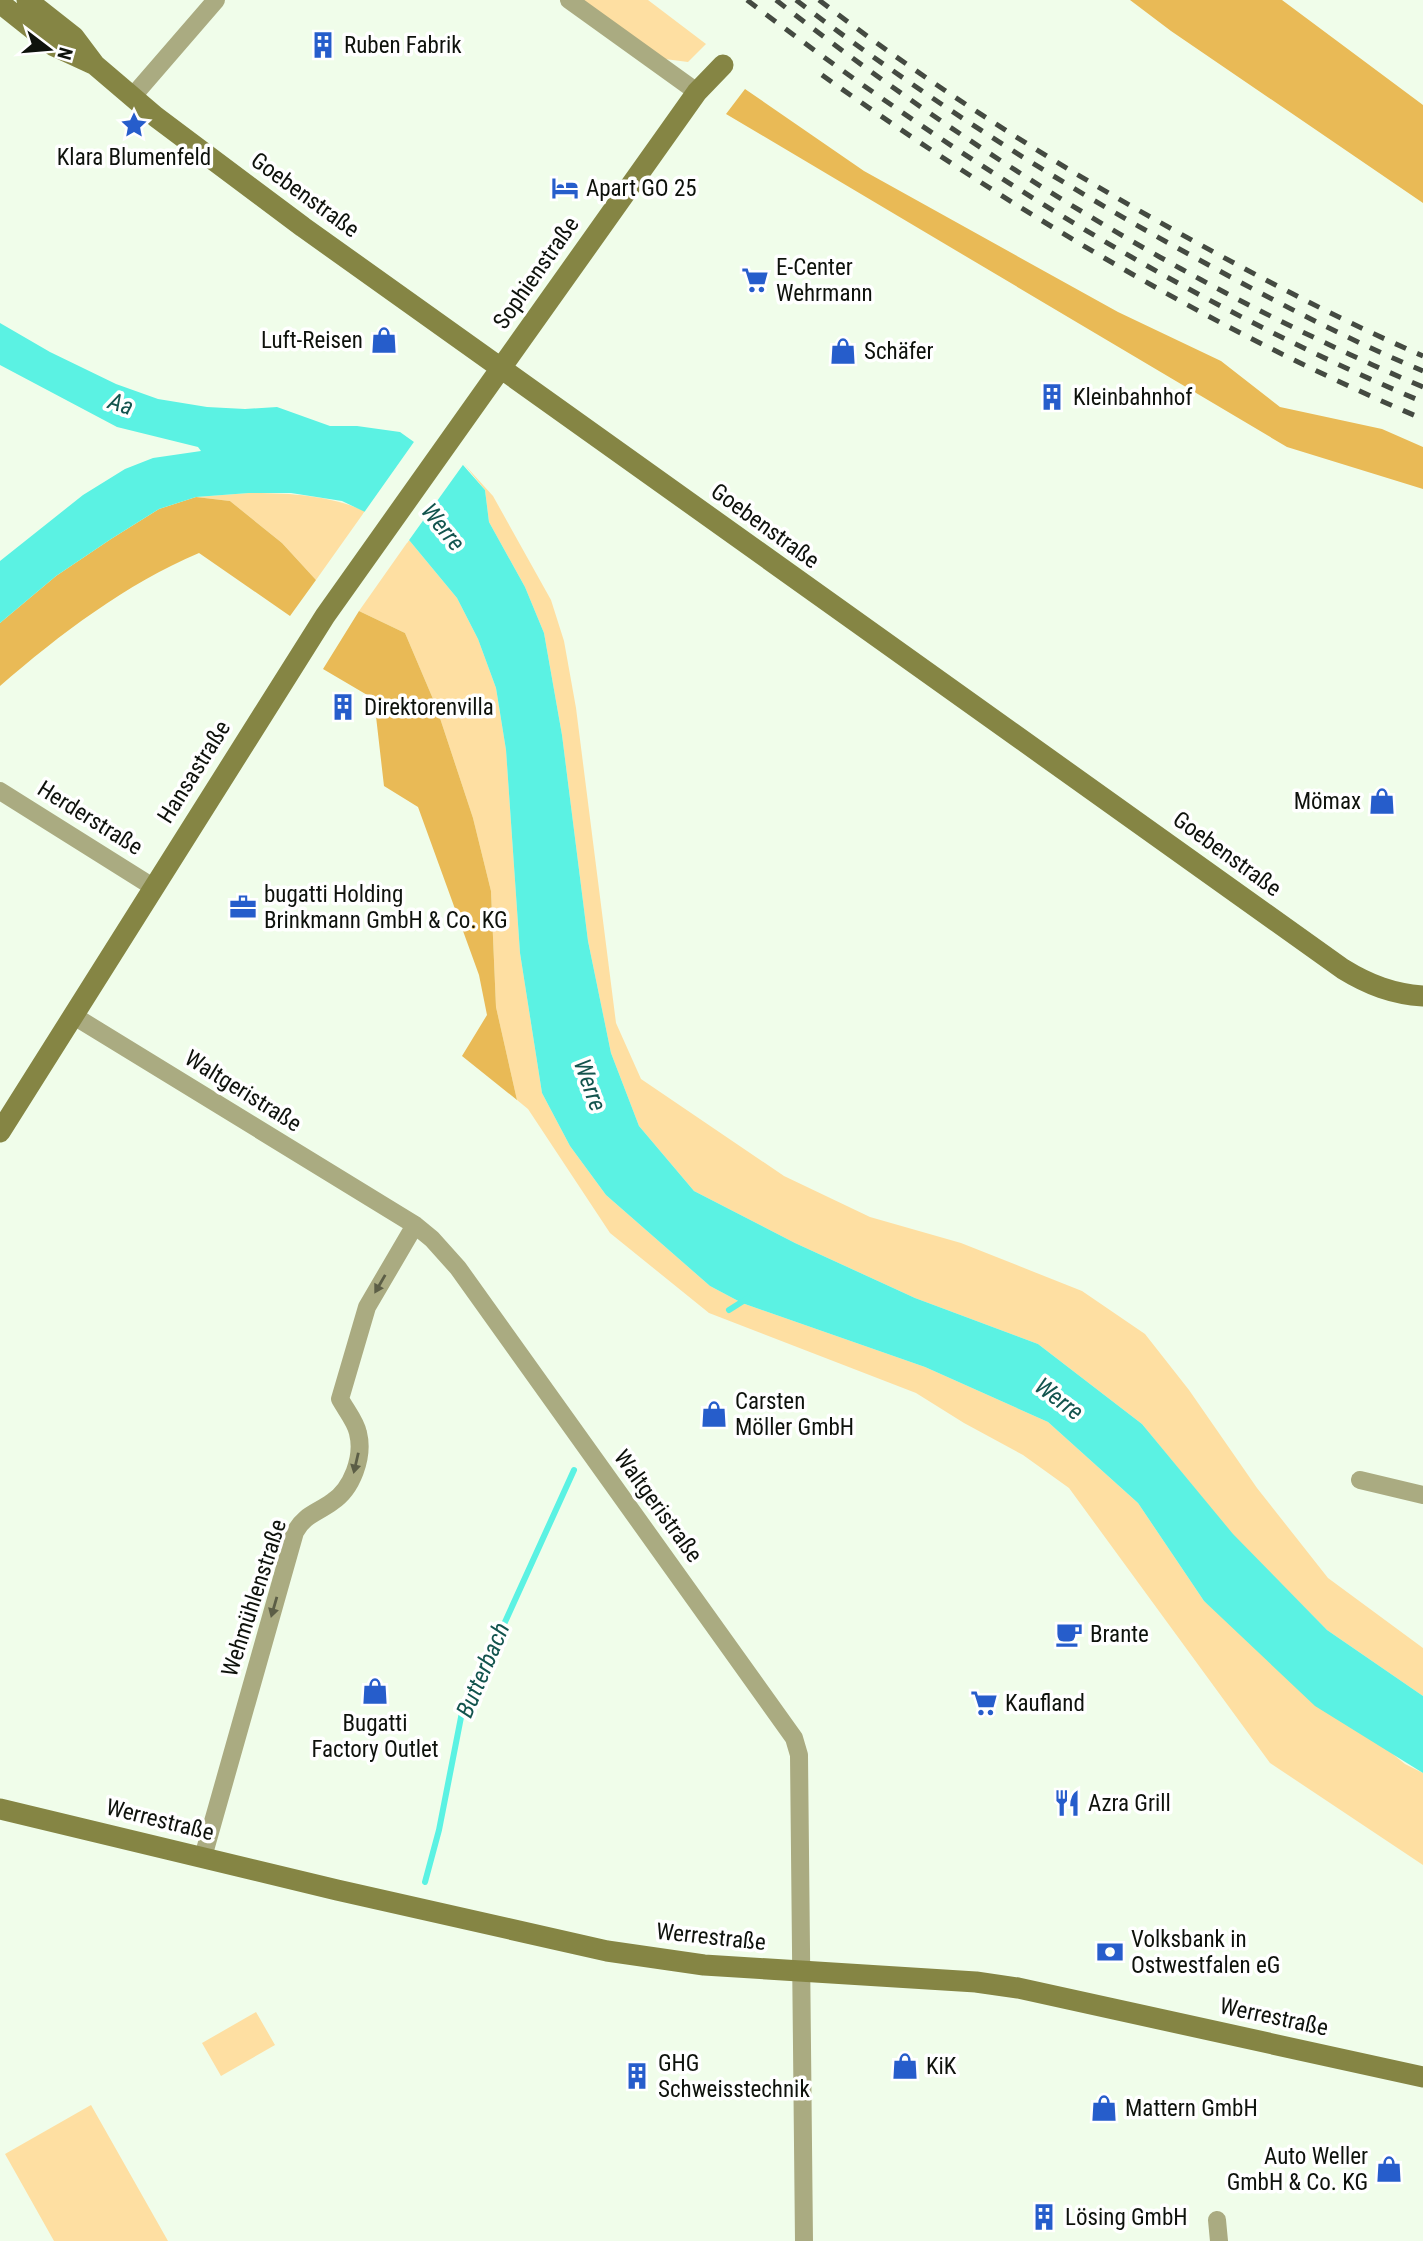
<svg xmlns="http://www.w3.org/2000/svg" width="1423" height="2241" viewBox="0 0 1423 2241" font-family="'Roboto Condensed',sans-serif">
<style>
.green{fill:#fedfa2}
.forest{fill:#e9ba56}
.water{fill:#5bf2e3}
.pier{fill:#f0fdea}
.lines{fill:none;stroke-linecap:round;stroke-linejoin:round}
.stream{stroke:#5bf2e3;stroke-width:6}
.street{stroke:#aaab81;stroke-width:18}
.secondary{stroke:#858544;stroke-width:21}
.rail{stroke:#444a41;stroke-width:5;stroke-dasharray:12 12;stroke-linecap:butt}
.oneway{fill:#5c5e46}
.labels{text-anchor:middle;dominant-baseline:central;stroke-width:7;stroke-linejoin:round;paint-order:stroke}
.poi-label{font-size:23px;fill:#0e120c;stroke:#fff;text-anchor:start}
.street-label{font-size:23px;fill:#0e120c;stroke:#fff}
.water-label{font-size:24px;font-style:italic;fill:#13544e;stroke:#fff}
</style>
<rect width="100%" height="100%" fill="#f0fdea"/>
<path class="green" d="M 576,0 L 648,0 L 706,44 L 688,62 L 657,58 Z
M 463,463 L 493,496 L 551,600 L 564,641 L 576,708 L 616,1023 L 641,1079 L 784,1176 L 870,1217 L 961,1243 L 1082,1291 L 1145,1334 L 1189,1390 L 1257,1488 L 1328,1578 L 1423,1648 L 1423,1696 L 1327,1630 L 1233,1535 L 1142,1424 L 1038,1344 L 915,1298 L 795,1243 L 694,1191 L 639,1126 L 611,1053 L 588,941 L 562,735 L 544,633 L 525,587 L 489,522 L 485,490 Z
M 249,493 C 290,493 328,495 365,511 L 316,580 L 282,543 L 230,501 L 196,497 Z
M 409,540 L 457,598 L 478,639 L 496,688 L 506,750 L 520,953 L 542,1093 L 570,1146 L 606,1195 L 710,1286 L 742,1303 L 925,1367 L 1048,1422 L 1138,1503 L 1204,1601 L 1405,1764 L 1423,1773 L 1423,1865 L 1270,1763 L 1069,1488 L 1023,1455 L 964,1423 L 916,1393 L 709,1313 L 610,1233 L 528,1109 L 517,1100 L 496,1007 L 491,891 L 473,818 L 436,706 L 405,633 L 359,611 Z
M 256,2012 L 275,2045 L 221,2076 L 202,2043 Z
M 91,2105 L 168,2241 L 54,2241 L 5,2154 Z"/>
<path class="forest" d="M 1130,0 L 1282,0 L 1423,105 L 1423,203 L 1171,31 Z
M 745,89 L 864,171 L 1118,312 L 1221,361 L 1280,407 L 1382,429 L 1423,447 L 1423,489 L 1287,447 L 726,114 Z
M 196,497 L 230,501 L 282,543 L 316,580 L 290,616 L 199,553 C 126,584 60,634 0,686 L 0,623 L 56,576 L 111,539 L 159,509 Z
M 359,611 L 405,633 L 436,706 L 473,818 L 491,891 L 496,1007 L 517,1100 L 462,1056 L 487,1015 L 479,975 L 418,807 L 384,786 L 374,699 L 323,669 Z"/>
<path class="water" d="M 0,323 L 50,352 L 116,384 L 158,399 L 207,407 L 245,409 L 277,407 L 330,426 L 357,426 L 400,432 L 414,442 L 463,465 L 485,490 L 489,522 L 525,587 L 544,633 L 562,735 L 588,941 L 611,1053 L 639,1126 L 694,1191 L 795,1243 L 915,1298 L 1038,1344 L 1142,1424 L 1233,1534 L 1327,1630 L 1423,1696 L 1423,1773 L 1315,1706 L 1204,1601 L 1138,1503 L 1048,1422 L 925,1367 L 742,1303 L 710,1286 L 606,1195 L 570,1146 L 542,1093 L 520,953 L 506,750 L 496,688 L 478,639 L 457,598 L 409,540 L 384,521 L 342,501 L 291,493 L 249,493 L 196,497 L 159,509 L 111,539 L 56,576 L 0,623 L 0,561 L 83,495 L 125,469 L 153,458 L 201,451 L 198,447 L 117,427 L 0,365 Z"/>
<path class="pier" d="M 416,439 L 465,462 L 407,543 L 382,523 L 363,514 Z"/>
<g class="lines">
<path class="stream" d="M 729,1310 L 748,1298
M 425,1882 L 439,1830 L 463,1707 L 500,1633 L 574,1470"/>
<path class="street" d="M 569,0 L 697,92
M 133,96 L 216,0
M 0,791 L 153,887
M 74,1016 L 415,1225 L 432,1239 L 458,1268 L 794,1738 L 799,1755 L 804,2241
M 1360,1480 L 1423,1495
M 203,1857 L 295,1532 C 304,1515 317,1513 332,1502 C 352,1489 364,1457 358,1433 C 356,1422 346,1410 340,1399 L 367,1307 L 415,1225
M 1217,2220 L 1219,2241"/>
<path class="secondary" d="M 27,0 L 74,37 L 95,65 L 156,117 L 303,227 L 1343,969 C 1369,985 1393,994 1423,996
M 0,3 L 54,46 L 93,64
M 0,1132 L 325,616 L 697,92 L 723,65
M 0,1809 L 337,1890 L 607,1951 L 704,1965 L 976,1982 L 1018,1988 L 1423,2077"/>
<path class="rail" d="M 747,0 C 956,159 1181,300 1423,402
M 776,0 C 974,155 1191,288 1423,387
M 796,0 C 926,99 1062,186 1205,263 C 1276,302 1349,340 1423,371
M 819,0 C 939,92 1067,172 1199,244 C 1272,284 1347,323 1423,356
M 822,75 C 1011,209 1209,328 1423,419"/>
</g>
<defs><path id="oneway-solid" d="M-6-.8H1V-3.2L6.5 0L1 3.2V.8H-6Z" transform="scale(1.75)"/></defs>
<g class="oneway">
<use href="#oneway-solid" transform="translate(380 1284) rotate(120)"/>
<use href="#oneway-solid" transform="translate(356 1463) rotate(103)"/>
<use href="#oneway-solid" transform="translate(274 1607) rotate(106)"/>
</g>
<defs>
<symbol id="building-bare" viewBox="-9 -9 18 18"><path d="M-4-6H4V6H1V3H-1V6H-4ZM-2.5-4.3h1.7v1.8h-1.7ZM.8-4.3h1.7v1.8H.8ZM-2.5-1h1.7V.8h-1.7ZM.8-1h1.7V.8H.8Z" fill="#265dcb" stroke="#fff" stroke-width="2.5" paint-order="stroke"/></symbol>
<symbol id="sight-bare" viewBox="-9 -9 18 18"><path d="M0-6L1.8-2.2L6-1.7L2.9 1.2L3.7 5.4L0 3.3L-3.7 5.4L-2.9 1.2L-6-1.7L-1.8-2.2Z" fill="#265dcb" stroke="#fff" stroke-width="2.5" paint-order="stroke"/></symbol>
<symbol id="hotel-bare" viewBox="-9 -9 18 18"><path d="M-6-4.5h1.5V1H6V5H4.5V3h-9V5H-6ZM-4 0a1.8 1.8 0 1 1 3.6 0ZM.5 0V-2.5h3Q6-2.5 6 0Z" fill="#265dcb" stroke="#fff" stroke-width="2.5" paint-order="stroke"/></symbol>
<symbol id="supermarket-bare" viewBox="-9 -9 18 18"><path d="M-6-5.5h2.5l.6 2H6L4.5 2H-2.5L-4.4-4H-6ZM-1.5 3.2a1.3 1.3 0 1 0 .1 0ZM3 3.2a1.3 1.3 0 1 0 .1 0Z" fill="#265dcb" stroke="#fff" stroke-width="2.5" paint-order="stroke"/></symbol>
<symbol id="shop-bare" viewBox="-9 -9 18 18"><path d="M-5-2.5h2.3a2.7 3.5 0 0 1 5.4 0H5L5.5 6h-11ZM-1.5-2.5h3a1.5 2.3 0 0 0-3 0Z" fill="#265dcb" stroke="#fff" stroke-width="2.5" paint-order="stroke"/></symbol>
<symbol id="office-bare" viewBox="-9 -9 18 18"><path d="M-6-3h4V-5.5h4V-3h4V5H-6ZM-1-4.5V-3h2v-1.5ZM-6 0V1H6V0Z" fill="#265dcb" stroke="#fff" stroke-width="2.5" paint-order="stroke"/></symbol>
<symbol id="cafe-bare" viewBox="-9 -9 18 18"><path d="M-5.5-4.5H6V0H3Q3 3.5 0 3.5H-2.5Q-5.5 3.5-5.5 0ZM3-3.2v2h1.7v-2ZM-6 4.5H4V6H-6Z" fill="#265dcb" stroke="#fff" stroke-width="2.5" paint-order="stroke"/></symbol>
<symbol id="restaurant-bare" viewBox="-9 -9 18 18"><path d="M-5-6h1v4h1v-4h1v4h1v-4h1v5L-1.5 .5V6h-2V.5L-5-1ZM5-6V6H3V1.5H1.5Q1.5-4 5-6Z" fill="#265dcb" stroke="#fff" stroke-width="2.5" paint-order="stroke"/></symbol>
<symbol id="bank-bare" viewBox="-9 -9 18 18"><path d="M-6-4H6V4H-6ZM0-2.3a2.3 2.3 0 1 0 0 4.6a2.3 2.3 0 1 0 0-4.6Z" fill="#265dcb" stroke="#fff" stroke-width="2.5" paint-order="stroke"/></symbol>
</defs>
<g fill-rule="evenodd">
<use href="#building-bare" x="304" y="26" width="38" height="38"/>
<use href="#sight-bare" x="115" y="106" width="38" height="38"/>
<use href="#hotel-bare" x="546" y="169" width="38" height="38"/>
<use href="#supermarket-bare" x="736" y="261" width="38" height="38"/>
<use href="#shop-bare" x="365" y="321" width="38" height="38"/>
<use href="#shop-bare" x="824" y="332" width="38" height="38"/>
<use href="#building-bare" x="1033" y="378" width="38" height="38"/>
<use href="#building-bare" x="324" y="688" width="38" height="38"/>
<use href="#shop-bare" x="1363" y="782" width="38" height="38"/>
<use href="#office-bare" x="224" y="888" width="38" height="38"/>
<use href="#shop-bare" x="695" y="1395" width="38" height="38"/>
<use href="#cafe-bare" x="1050" y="1615" width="38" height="38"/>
<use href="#shop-bare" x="356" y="1672" width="38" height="38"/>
<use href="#supermarket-bare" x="965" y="1684" width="38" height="38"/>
<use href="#restaurant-bare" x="1048" y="1784" width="38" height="38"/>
<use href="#bank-bare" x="1091" y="1933" width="38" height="38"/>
<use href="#shop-bare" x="886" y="2047" width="38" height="38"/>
<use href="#building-bare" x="618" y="2057" width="38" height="38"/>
<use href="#shop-bare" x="1085" y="2089" width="38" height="38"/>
<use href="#shop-bare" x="1370" y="2150" width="38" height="38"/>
<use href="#building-bare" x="1025" y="2198" width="38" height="38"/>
</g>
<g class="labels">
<g class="poi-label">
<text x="344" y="45">Ruben Fabrik</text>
<text x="134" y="157" text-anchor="middle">Klara Blumenfeld</text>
<text x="586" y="188">Apart GO 25</text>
<text x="776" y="267">E-Center<tspan x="776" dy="26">Wehrmann</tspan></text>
<text x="363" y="340" text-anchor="end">Luft-Reisen</text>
<text x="864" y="351">Schäfer</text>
<text x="1073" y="397">Kleinbahnhof</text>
<text x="364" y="707">Direktorenvilla</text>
<text x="1361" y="801" text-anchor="end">Mömax</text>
<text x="264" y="894">bugatti Holding<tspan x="264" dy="26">Brinkmann GmbH &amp; Co. KG</tspan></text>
<text x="735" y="1401">Carsten<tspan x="735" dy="26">Möller GmbH</tspan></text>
<text x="1090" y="1634">Brante</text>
<text x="1005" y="1703">Kaufland</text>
<text x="375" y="1723" text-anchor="middle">Bugatti<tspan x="375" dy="26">Factory Outlet</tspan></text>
<text x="1088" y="1803">Azra Grill</text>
<text x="1131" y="1939">Volksbank in<tspan x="1131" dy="26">Ostwestfalen eG</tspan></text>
<text x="658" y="2063">GHG<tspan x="658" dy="26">Schweisstechnik</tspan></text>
<text x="926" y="2066">KiK</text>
<text x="1125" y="2108">Mattern GmbH</text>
<text x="1368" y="2156" text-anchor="end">Auto Weller<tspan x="1368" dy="26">GmbH &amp; Co. KG</tspan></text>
<text x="1065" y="2217">Lösing GmbH</text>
</g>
<g class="street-label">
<text transform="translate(305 195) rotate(36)">Goebenstraße</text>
<text transform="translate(536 273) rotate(-55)">Sophienstraße</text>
<text transform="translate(765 526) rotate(36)">Goebenstraße</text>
<text transform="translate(194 772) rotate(-58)">Hansastraße</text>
<text transform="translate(90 818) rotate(32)">Herderstraße</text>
<text transform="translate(1227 854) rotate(36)">Goebenstraße</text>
<text transform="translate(243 1091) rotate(32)">Waltgeristraße</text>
<text transform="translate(658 1506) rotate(54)">Waltgeristraße</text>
<text transform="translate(254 1598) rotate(-72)">Wehmühlenstraße</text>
<text transform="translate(160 1820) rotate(14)">Werrestraße</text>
<text transform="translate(711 1937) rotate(6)">Werrestraße</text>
<text transform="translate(1274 2017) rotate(12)">Werrestraße</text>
</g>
<g class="water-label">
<text transform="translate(121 404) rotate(18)">Aa</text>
<text transform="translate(443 527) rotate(51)">Werre</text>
<text transform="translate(590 1085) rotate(70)">Werre</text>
<text transform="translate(1059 1399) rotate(37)">Werre</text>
<text transform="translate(483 1670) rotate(-67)">Butterbach</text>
</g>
</g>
<g transform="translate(49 49) rotate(106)" stroke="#ffffff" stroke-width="5" paint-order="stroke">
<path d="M0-5L12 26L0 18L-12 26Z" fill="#0e120c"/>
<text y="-10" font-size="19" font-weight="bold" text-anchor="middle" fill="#0e120c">N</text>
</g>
</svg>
